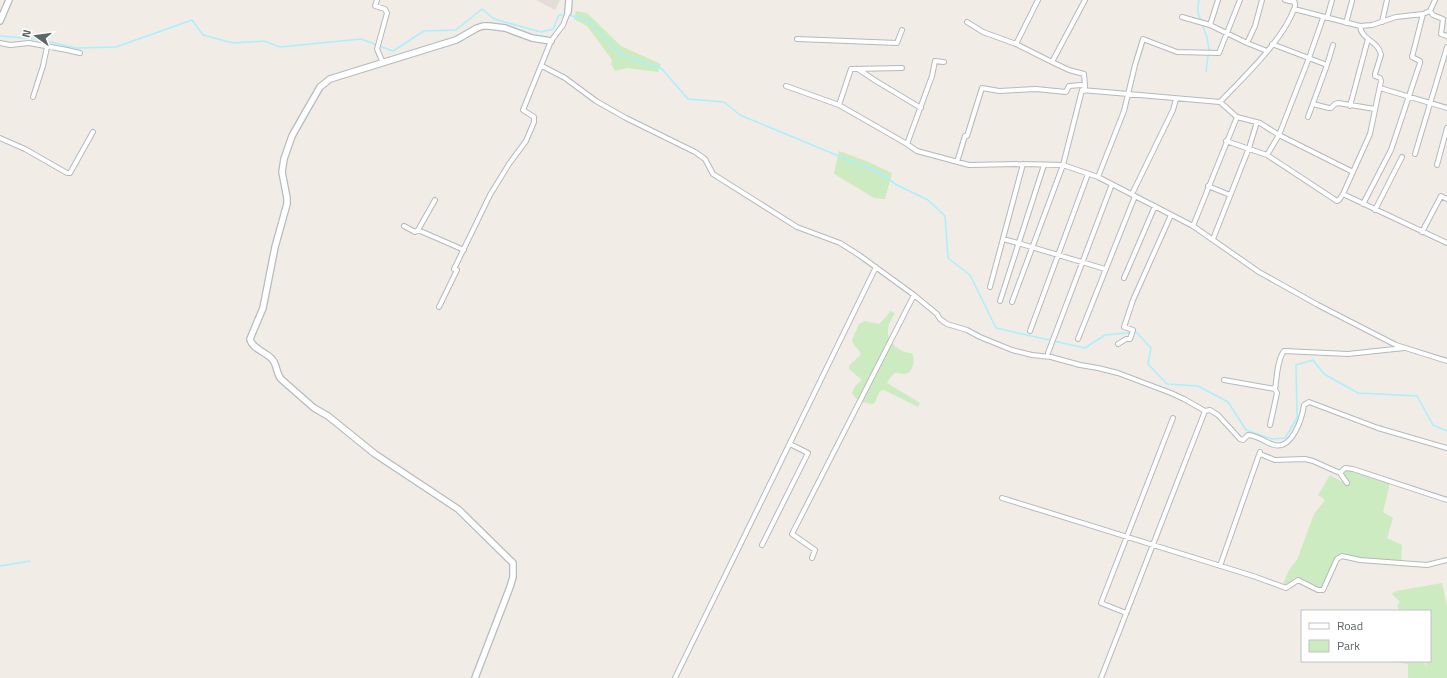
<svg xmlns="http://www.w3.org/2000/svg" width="1447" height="678" viewBox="0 0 1447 678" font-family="'Titillium Web',sans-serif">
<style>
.education{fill:#e4ddd7}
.green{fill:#ccebc1}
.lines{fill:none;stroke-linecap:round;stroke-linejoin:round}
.stream{stroke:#a9f0ff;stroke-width:1.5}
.street-casing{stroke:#b4b9bc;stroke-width:6}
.secondary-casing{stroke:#b4bcbf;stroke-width:8}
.street{stroke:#fff;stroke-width:4}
.secondary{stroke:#fff;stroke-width:5.5}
</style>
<rect width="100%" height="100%" fill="#f1ece6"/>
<path class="education" d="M 536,0 L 560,0 L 555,10 Z"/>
<path class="green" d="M 576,11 L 587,13 L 621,46 L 661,64 L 658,72 L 627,68 L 615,71 L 611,64 L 612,60 L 610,57 L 587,26 L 574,19 Z
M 839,151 L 866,161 L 892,173 L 885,199 L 874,198 L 836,175 L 834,173 Z
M 890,311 L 895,313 C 893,317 889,323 888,328 C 886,341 899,353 912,353 C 915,359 914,372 905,374 C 901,374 898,372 894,373 L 890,378 L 887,383 L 920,403 L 918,407 L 884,390 L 880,391 L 874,404 C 866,404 855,400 852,393 L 855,386 L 862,380 L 849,369 L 849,366 L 861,354 C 859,348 853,347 852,340 L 859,324 L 865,321 L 879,324 L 886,317 Z
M 1351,470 L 1390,483 L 1383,512 L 1393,518 L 1387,538 L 1402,545 L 1401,564 L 1351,561 L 1342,553 L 1336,558 L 1321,588 L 1299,577 L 1294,578 L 1289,584 L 1283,584 L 1289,570 L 1297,560 L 1314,514 L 1325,500 L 1318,495 L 1330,475 L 1344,483 L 1347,479 L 1343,474 L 1346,471 Z
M 1442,583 L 1447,607 L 1447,678 L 1408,678 L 1408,664 L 1389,661 L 1423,661 L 1427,667 L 1425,661 L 1430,661 L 1430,611 L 1400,611 L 1397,605 L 1400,602 L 1392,594 L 1396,591 Z"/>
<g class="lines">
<path class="stream" d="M 1199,0 C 1197,7 1197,15 1202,21
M 1203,27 L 1207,37 L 1209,50
M 0,36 L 38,39 L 76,48 L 116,47 L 192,20 L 203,35 L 233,43 L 264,41 L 280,47 L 361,39 L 393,51 L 424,31 L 456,30 L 482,9 L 494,19 L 541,32 L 553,29 L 559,15 L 569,15 L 588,20 L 621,55 L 662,69 L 688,99 L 724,102 L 740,115 L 877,172 L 897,185 L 928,200 L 945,216 L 948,258 L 970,275 L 996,328 L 1085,348 L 1105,335 L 1136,332 L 1151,348 L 1148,364 L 1167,384 L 1198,386 L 1228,402 L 1246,430 L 1272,439 L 1285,438 L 1297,418 L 1296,365 L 1313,360 L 1324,374 L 1358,393 L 1417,396 L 1433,425 L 1447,431
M 1206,72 L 1208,56
M 0,566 L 30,561"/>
<defs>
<path id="street" d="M 377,0 L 375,6 L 385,9 L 387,13 L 377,49 L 383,63
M 1285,0 L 1294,2
M 1294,9 L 1360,26 L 1372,25 L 1396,17 L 1423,14 L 1430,11 L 1435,0
M 1430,11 L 1433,15 L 1443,19 L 1441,34 L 1447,36
M 1182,17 L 1210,25 L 1247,43 L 1267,51
M 1327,18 L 1332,0
M 967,22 L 983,32 L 1016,44 L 1052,62 L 1069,70 L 1084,74 L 1085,86
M 1382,22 L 1387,0
M 1346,23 L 1352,1
M 1210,25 L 1218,0
M 797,39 L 897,43 L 902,30
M 0,43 L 10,45 L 29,43 L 67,50 L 80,53
M 1247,43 L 1255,26 L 1262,0
M 1016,44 L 1038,0
M 1272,44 L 1327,65
M 1052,62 L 1085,0
M 542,66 L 565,78 L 596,101 L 626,118 L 695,152 L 705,159 L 713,174 L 797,227 L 840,243 L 859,255 L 914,295 L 937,314 L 940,319 L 947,324 L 967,330 L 980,337 L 1012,350 L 1032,355 L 1051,357 L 1080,365 L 1098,368 L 1118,373 L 1171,393 L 1184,399 L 1205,411 L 1210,410 L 1218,415 L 1240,439 L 1243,440 L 1248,435 C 1259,436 1264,442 1274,445 C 1292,450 1302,419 1304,405 L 1309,402 L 1378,428 L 1447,448
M 858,69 L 876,81 L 921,108
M 786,86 L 839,105 L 907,144 L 917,151 L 969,165 L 1023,164 L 1063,165 L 1098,177 L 1193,226 L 1259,272 L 1318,305 L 1396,345 L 1447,361
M 1380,88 L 1447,108
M 33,97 L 43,66 L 47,47
M 1313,104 L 1329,108 L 1331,108 L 1335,104 L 1338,103 L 1375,109
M 839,105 L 851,69 L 902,68
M 1350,106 L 1368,39
M 1237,117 L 1260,123 L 1279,135 L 1353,172
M 1308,117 L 1327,65 L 1333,45
M 0,138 L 25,149 L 67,173 L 70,173 L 93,132
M 1226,141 L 1267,155 L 1337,201 L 1339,200 L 1343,194 L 1447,243
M 907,144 L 932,76 L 935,61 L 944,62
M 1415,154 L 1447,47
M 1267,155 L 1279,135 L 1309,58 L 1323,18
M 957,162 L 965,136 L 967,136 L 982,88 L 999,91 L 1036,89 L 1066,92 L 1069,86 L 1081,85 L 1085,86 L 1084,91
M 1437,165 L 1447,128
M 1098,177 L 1124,111 L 1135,65 L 1143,39 L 1177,52 L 1219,53 L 1240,0
M 1208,186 L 1230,195
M 1132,194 L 1173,110 L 1176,99
M 1343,194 L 1370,134 L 1381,81 L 1380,78 L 1375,76 L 1375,74 L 1381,55 C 1379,41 1361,40 1360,26
M 1363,204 L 1391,150 L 1420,63 L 1420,61 L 1412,57 L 1423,14
M 1375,210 L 1402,157
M 404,226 L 415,232 L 418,230 L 464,250
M 1193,226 L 1237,117 L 1220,102
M 418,230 L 435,200
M 1422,232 L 1441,196 L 1447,199
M 1003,239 L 1018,243 L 1105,269
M 1213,239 L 1249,148 L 1257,122
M 1124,278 L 1155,206
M 990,287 L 1023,164
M 1000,301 L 1044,165
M 1012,302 L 1063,165 L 1082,90 L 1220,102 C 1243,78 1283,40 1294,9 C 1296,6 1295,3 1294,0
M 439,307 L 457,270 L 454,269 L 490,195 L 509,164 L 526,141 L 534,122 L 534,117 L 523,110 L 551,41 L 563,25 L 568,12
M 1030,331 L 1088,174
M 1078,339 L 1135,196
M 1118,344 L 1126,339 L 1130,339 L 1133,330 L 1124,327 L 1133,300 L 1171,215
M 1048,353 L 1112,184
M 1224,380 L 1275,389 C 1277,378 1277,360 1284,351 L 1348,354 L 1404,348
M 1270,425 L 1277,393 L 1275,389
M 1260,454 L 1275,460 L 1305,459 L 1313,461 L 1340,473
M 1347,483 L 1340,473 L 1345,468 L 1353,469 L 1447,500
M 1002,498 L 1253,576 L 1286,588 L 1298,580 L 1318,590 L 1323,590 L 1337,559 L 1342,556 L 1360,560 L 1427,565 L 1447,560
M 762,545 L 808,453 L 790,444
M 812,558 L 815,550 L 792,534 L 914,295
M 1220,566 L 1260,452
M 1126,613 L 1101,603 L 1173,418
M 675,678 L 876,267
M 1101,678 L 1205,411"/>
<path id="secondary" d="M 568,12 L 569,0
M 0,21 L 9,0
M 475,678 L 510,587 L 513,577 L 513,563 L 458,509 L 375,454 L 328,416 L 314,408 L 281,379 C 276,373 277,364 272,359 C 266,352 252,349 250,339 L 263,308 L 275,247 L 287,204 L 287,198 L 282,172 L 284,159 L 292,136 L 305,113 L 320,87 L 330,79 L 456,40 L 477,28 L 483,26 L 489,26 L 505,28 L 532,38 L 551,41"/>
</defs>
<use href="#street" class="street-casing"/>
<use href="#secondary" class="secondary-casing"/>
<use href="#street" class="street"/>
<use href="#secondary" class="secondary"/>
</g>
<rect x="1301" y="610" width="130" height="52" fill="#ffffff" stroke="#bec1c3"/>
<rect x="1309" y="623" width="20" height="6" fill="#ffffff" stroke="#bec1c3"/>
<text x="1337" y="630" font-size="12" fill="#5d6568">Road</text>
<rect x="1309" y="640" width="20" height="12" fill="#ccebc1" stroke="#bec1c3"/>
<text x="1337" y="650" font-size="12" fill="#5d6568">Park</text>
<g transform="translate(36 36) rotate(284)" stroke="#ffffff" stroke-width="3" paint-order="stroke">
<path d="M0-3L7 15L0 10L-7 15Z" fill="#5d6568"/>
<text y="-6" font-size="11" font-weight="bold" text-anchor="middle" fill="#5d6568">N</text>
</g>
</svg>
